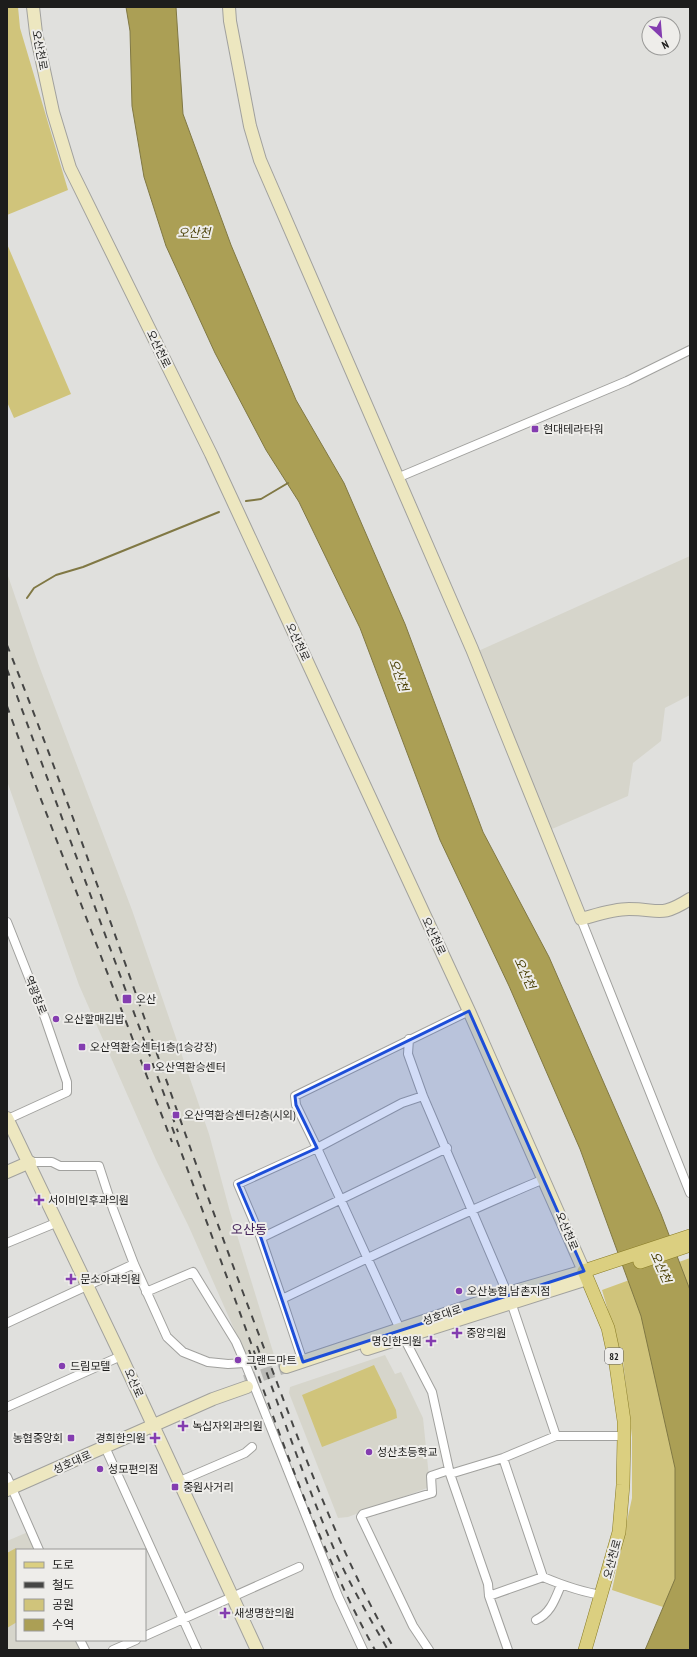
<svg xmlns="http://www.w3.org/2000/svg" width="697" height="1657" viewBox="0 0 697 1657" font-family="'PT Sans Narrow','Noto Sans KR',sans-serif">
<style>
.built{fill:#d6d5cb}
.green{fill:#d0c47b}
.water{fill:#ab9f55;stroke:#807844}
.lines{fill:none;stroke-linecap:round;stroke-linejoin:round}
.stream{stroke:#807844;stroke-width:2}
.secondary-tunnel{stroke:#b9b9b6;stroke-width:12;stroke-dasharray:12 6;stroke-linecap:butt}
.street-casing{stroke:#a1a19e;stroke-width:10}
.secondary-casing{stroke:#a1a19e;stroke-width:14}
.primary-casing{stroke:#897c26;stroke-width:14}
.street{stroke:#fff;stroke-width:8}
.secondary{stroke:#ede7c0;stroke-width:12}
.primary{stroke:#dbcf80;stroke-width:13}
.rail{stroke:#464645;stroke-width:2;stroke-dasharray:7 7;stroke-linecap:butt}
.marked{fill:#1d4ed8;fill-opacity:0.2;stroke:#1d4ed8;stroke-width:3;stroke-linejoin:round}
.poi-dot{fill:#843db0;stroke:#eeedea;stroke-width:1.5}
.labels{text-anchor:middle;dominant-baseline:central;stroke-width:4;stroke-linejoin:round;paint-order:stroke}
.shield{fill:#eeedea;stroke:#5c5b5a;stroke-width:1}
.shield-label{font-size:10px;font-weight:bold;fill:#1d1d1c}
.street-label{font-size:11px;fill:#1d1d1c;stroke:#eeedea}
.poi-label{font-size:11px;fill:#1d1d1c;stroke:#eeedea;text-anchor:start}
.water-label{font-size:12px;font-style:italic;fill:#473d00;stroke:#eeedea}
.quarter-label{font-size:13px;fill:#44235a;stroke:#eeedea}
</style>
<rect width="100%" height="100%" fill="#e0e0dd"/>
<path class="built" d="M 690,556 L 690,695 L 665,708 L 661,741 L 633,763 L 628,796 L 552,829 L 476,652 Z
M 7,573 L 38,663 L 132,910 L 209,1134 L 230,1212 L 274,1355 L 250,1365 L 189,1227 L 156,1160 L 79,985 L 7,781 Z
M 385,1355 L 395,1374 L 401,1372 L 423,1418 L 430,1487 L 348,1517 L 338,1518 L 289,1393 L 290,1387 Z
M 28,1532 L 36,1550 L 17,1550 L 17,1640 L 75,1640 L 79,1650 L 7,1650 L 7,1541 Z"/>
<path class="green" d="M 7,7 L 18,7 L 20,28 L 68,190 L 7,215 Z
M 7,244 L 71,394 L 14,418 L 7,402 Z
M 690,1258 L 690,1616 L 612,1590 L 632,1498 L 632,1437 L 623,1361 L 602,1290 Z
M 374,1365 L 396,1410 L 397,1418 L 322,1447 L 302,1395 Z
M 16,1548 L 17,1622 L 7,1628 L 7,1553 Z"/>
<path class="water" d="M 126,7 L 176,7 L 183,114 L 231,245 L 296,400 L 344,483 L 405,624 L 483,832 L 549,957 L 661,1214 L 690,1290 L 690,1650 L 645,1650 L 675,1579 L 675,1468 L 641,1316 L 580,1149 L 509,986 L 440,840 L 360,628 L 299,502 L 266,450 L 215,353 L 166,246 L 144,177 L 132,106 L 130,31 Z"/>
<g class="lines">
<path class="stream" d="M 246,501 L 261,499 L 288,483
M 27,598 L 34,588 L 56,575 L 83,567 L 219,512"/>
<path class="secondary-tunnel" d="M 245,1381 L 286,1367"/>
<defs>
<path id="street" d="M 397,478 L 627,381 L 690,350
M 581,919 L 690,1193
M 7,922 L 45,1018 L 67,1082 L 67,1092 L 8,1119
M 409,1039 L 408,1054 L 423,1096 L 511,1302 L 556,1436
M 423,1096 L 402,1103 L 317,1148 L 296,1105 L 295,1096 L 469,1011
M 30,1162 L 52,1162 L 60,1166 L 99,1166 L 113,1209 L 134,1264 L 167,1337 L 183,1352 L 208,1362 L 228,1364 L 245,1363 L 338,1596 L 363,1650
M 261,1238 L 447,1148
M 7,1243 L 58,1222
M 146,1292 L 193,1272 L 236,1342 L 245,1363
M 282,1299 L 303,1362
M 7,1323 L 134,1264
M 7,1407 L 121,1356
M 105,1447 L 197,1650
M 503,1458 L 543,1577
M 450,1474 L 503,1458 L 556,1436 L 624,1436
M 7,1477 L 39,1550
M 180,1481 L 245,1453 L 252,1447
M 489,1596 L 543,1577 C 562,1585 581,1592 602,1595
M 536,1620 C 551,1613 555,1599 561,1585
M 145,1636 L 299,1567
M 80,1640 L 85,1650
M 113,1650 L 136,1640
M 429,1650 L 413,1626 L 361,1517 L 363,1514 L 432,1493 L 431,1476 L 449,1470
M 508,1650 L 489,1596 L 488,1584 L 450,1474 L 432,1392 L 404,1338 L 317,1148 L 238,1184 L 261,1238 L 282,1299 C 369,1257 455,1216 544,1179"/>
<path id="secondary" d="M 33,7 L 36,33 L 53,112 L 70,168 L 211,454 L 469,1011 L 584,1271 L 508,1293 L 286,1367
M 229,7 L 230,21 L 250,126 L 260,160 L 472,649 L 581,919 C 596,915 613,909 629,909 C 660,909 660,918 690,899
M 7,1118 L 121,1356 L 257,1650
M 7,1172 L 30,1162
M 367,1349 L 587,1279
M 7,1490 L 213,1399 L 247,1387"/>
<path id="primary" d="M 640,1262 L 690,1245
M 585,1650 L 619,1532 L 623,1485 L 624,1436 L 624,1421 L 616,1365 L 608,1328 L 584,1271 L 690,1236"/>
</defs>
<use href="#street" class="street-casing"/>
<use href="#secondary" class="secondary-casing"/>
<use href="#primary" class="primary-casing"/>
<use href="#street" class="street"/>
<use href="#secondary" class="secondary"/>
<use href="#primary" class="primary"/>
<path class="rail" d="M 7,645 C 97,870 170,1101 256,1327 C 298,1437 336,1548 395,1650
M 7,669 L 178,1132
M 7,706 L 34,781 L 172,1142
M 172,1127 L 255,1354
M 257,1346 C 281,1412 304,1478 331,1542 C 347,1580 368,1615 388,1650
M 249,1350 C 286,1452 322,1554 375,1650"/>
</g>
<path class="marked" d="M 469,1011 L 584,1271 L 303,1362 L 261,1238 L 238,1184 L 317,1148 L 296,1105 L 295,1096 Z"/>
<g class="poi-dot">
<rect x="531" y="425" width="8" height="8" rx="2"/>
<rect x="122" y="994" width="10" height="10" rx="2"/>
<circle cx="56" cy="1019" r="4"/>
<rect x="78" y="1043" width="8" height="8" rx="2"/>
<rect x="143" y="1063" width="8" height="8" rx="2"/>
<rect x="172" y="1111" width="8" height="8" rx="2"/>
<path d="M37 1194h4v4h4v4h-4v4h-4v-4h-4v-4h4z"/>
<path d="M69 1273h4v4h4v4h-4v4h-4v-4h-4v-4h4z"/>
<circle cx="459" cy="1291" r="4"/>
<path d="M455 1327h4v4h4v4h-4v4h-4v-4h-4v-4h4z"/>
<path d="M429 1335h4v4h4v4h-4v4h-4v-4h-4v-4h4z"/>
<circle cx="238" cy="1360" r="4"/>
<circle cx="62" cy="1366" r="4"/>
<path d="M181 1420h4v4h4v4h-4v4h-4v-4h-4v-4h4z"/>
<rect x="67" y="1434" width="8" height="8" rx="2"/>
<path d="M153 1432h4v4h4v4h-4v4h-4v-4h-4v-4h4z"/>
<circle cx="369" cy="1452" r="4"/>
<circle cx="100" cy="1469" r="4"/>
<rect x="171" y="1483" width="8" height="8" rx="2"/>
<path d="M223 1607h4v4h4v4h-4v4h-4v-4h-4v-4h4z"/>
</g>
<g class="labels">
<rect class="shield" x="605" y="1348" width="18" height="16" rx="3"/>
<g class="shield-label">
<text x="614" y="1356">82</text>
</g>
<g class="street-label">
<text transform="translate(40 50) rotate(79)">오산천로</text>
<text transform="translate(159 349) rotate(64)">오산천로</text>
<text transform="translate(298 642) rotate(65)">오산천로</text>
<text transform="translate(434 936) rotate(65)">오산천로</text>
<text transform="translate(36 995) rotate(68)">역광장로</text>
<text transform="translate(567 1231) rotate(67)">오산천로</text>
<text transform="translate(442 1315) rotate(-19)">성호대로</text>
<text transform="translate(134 1383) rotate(66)">오산로</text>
<text transform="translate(72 1462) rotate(-24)">성호대로</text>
<text transform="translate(612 1559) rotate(-75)">오산천로</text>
</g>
<g class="poi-label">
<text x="543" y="429">현대테라타워</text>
<text x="136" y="999">오산</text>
<text x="64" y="1019">오산할매김밥</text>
<text x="90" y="1047">오산역환승센터1층(1승강장)</text>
<text x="155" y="1067">오산역환승센터</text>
<text x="184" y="1115">오산역환승센터2층(시외)</text>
<text x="48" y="1200">서이비인후과의원</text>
<text x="80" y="1279">문소아과의원</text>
<text x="467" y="1291">오산농협 남촌지점</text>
<text x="466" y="1333">중앙의원</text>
<text x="422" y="1341" text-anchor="end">명인한의원</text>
<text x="246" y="1360">그랜드마트</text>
<text x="70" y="1366">드림모텔</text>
<text x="192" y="1426">녹십자외과의원</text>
<text x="63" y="1438" text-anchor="end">농협중앙회</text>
<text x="146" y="1438" text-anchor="end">경희한의원</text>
<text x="377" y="1452">성산초등학교</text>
<text x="108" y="1469">성모편의점</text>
<text x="183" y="1487">중원사거리</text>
<text x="234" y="1613">새생명한의원</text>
</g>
<g class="water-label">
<text x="194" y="232">오산천</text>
<text transform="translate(399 675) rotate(70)">오산천</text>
<text transform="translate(525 973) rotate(65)">오산천</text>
<text transform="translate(661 1267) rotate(66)">오산천</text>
</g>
<g class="quarter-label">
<text x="249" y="1229">오산동</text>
</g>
</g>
<rect width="697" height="1657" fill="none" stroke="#1d1d1c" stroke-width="16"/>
<rect x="16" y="1549" width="130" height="92" fill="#eeedea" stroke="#9a9a98"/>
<rect x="24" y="1562" width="20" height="6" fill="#dbcf80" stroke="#9a9a98"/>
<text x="52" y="1569" font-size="12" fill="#1d1d1c">도로</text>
<rect x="24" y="1582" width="20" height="6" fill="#464645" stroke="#9a9a98"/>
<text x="52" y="1589" font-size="12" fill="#1d1d1c">철도</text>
<rect x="24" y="1599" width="20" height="12" fill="#d0c47b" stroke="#9a9a98"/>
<text x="52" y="1609" font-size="12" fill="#1d1d1c">공원</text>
<rect x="24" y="1619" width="20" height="12" fill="#ab9f55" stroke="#9a9a98"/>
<text x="52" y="1629" font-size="12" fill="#1d1d1c">수역</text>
<g transform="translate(661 36) rotate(154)"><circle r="19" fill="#eeedea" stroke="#9a9a98"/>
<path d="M0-3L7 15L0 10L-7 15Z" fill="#843db0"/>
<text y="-6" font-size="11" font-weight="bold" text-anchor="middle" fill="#1d1d1c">N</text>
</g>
</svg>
